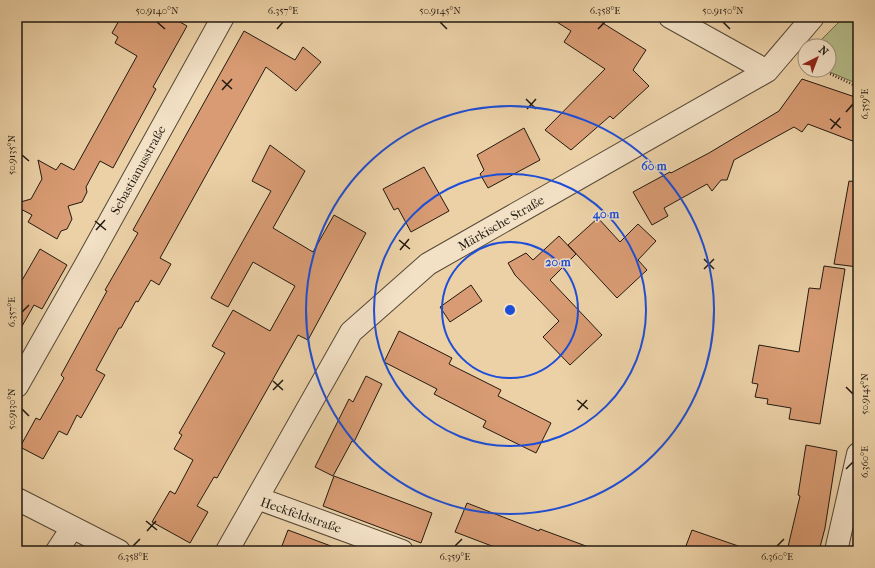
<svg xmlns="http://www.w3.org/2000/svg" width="875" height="568" viewBox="0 0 875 568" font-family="'IM FELL French Canon',serif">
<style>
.green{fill:#b5bc89;stroke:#6c6b4c}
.building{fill:#d89b73;stroke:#221a10}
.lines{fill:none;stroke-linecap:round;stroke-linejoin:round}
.minor-casing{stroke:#544836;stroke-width:24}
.path{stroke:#221a10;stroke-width:2.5;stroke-dasharray:1 2;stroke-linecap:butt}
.minor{stroke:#f3e1c6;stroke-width:22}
.ticks{fill:none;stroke:#221a10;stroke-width:1.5}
.ring{fill:none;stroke:#1d4ed8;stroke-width:2}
.labels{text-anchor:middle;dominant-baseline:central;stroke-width:3;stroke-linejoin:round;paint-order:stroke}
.street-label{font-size:13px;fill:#221a10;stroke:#f3e1c6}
.centre{fill:#1d4ed8;stroke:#f3e1c6;stroke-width:2}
.ring-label{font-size:12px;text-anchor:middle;font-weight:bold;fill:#1d4ed8;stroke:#f3e1c6;stroke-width:3;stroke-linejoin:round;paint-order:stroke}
.neatline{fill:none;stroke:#221a10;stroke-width:1.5}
.ticks-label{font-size:10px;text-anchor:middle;fill:#221a10}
</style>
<rect width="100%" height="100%" fill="#ecd1a7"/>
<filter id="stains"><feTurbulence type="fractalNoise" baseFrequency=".005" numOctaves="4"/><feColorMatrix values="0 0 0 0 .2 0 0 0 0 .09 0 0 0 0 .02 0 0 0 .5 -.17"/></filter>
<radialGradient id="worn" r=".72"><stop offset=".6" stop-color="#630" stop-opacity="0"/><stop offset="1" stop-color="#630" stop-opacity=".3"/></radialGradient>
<path class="green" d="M 846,17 L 858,17 L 858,84 L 825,70 L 829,70 L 829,46 L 815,46 L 839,22 Z"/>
<path class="building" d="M 121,17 L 171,17 L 187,26 L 153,87 L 156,89 L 113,168 L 100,161 L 86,187 L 87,192 L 82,202 L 68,206 L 72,219 L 67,229 L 61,231 L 57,239 L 28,222 L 32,215 L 17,207 L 17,203 L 31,199 L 42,179 L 38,160 L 56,170 L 61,163 L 74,170 L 137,56 L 115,43 L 118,37 L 112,33 Z
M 549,17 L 593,17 L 646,50 L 633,70 L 649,86 L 613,119 L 610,116 L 571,150 L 545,130 L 605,69 L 564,42 L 571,31 Z
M 244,31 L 295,60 L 303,47 L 321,62 L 296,91 L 266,67 L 160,258 L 171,264 L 159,285 L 151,280 L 138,302 L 136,301 L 121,328 L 119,328 L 96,370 L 105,375 L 81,418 L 77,415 L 67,435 L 59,431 L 43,459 L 20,447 L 36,418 L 40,420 L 64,378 L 61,375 L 107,291 L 105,290 L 138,233 L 133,230 Z
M 802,79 L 858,98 L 858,143 L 808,124 L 802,132 L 794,127 L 734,160 L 727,180 L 721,180 L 712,191 L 707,184 L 664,208 L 668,216 L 652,225 L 633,192 L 670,172 L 671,173 L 709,153 L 779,111 Z
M 524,128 L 540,160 L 488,188 L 480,174 L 484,170 L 477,155 Z
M 270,145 L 305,171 L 273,228 L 313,252 L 334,215 L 366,233 L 308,340 L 298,335 L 217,478 L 214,477 L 197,506 L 208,512 L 190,543 L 152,522 L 170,491 L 175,494 L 193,460 L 174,449 L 182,435 L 179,433 L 225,353 L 212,346 L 233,310 L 270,331 L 295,286 L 253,262 L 228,307 L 211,298 L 271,191 L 252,181 Z
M 424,167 L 449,211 L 411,232 L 398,208 L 394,210 L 383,189 Z
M 849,181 L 858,182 L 858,267 L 834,264 Z
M 598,218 L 620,242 L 638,224 L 656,241 L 638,260 L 647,270 L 617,298 L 568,245 Z
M 559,236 L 576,254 L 550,280 L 602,335 L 570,365 L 543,337 L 559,321 L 515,275 L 508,263 L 526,253 L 533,260 Z
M 40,249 L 67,265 L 42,309 L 34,305 L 17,335 L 17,289 Z
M 824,266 L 845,269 L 820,424 L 789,419 L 791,408 L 767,404 L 768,399 L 755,397 L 758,384 L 752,383 L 759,345 L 799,352 L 809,288 L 820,289 Z
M 471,285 L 482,301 L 450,322 L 440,307 Z
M 399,331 L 452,358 L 449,364 L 501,390 L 498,396 L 551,423 L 536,453 L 483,427 L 486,421 L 434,394 L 437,389 L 384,362 Z
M 366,376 L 382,384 L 354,442 L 352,441 L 333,476 L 315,467 L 349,399 L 353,402 Z
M 806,445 L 837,451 L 825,528 L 819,551 L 787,551 L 800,496 L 798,495 Z
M 334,476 L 432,513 L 421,543 L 323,506 Z
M 467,503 L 539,531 L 540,529 L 594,549 L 593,551 L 505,551 L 455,532 Z
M 288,530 L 339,549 L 339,551 L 280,551 Z
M 692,530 L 744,548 L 744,551 L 684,551 Z"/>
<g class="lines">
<defs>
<path id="minor" d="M 670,17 L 767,71
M 17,386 L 89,259 L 223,17
M 257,498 L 351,332 L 428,264 L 767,71 L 813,17
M 17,499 L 119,551
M 57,551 L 72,528
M 227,551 L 257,498 L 402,551
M 836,551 L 858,454"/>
</defs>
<use href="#minor" class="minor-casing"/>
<path class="path" d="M 822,70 L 858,87"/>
<use href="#minor" class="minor"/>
</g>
<path class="ticks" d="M 157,22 L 165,29M 440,22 L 447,29M 723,22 L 730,29M 277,29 L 283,22M 598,29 L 605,22M 222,80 L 232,89M 222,90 L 232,79M 526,99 L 536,109M 527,109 L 536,99M 846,112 L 853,104M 830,119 L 841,128M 831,129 L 840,118M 22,155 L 29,161M 95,221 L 106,230M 96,230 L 105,220M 399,240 L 410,249M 400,250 L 409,239M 704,259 L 714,269M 704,269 L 714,259M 22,312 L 29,305M 273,381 L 283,390M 846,387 L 853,394M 273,390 L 283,380M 577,400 L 588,409M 22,409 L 29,416M 578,410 L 587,400M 846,469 L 853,462M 146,521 L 157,530M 147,531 L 156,521M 133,546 L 140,539M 455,546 L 462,539M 777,546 L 784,539"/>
<g class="ring">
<circle cx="510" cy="310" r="68"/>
<circle cx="510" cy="310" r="136"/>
<circle cx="510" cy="310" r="204"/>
</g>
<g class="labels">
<g class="street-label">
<text transform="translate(138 170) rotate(-61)">Sebastianusstraße</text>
<text transform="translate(501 223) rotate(-30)">Märkische Straße</text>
<text transform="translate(301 515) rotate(19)">Heckfeldstraße</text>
</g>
</g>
<circle cx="510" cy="310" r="6" class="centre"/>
<g class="ring-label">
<text x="654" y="170">60 m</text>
<text x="606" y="218">40 m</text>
<text x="558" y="266">20 m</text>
</g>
<rect width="875" height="568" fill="none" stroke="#ecd1a7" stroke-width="44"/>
<g transform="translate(817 58) rotate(42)"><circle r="19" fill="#f3e1c6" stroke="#9f917d"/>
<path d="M0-3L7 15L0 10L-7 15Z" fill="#8f2418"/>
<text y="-6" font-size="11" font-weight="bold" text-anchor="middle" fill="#221a10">N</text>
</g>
<rect x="22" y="22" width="831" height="524" class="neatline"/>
<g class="ticks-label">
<text x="157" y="14">50.9140°N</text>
<text x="283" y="14">6.357°E</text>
<text x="440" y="14">50.9145°N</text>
<text x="605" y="14">6.358°E</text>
<text x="723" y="14">50.9150°N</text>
<text transform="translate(864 104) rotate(-90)" y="4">6.359°E</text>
<text transform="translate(11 155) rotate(-90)" y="4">50.9135°N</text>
<text transform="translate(11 312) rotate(-90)" y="4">6.357°E</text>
<text transform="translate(864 394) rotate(-90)" y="4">50.9145°N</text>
<text transform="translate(11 409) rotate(-90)" y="4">50.9130°N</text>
<text transform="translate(864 462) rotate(-90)" y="4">6.360°E</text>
<text x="133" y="560">6.358°E</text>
<text x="455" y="560">6.359°E</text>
<text x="777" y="560">6.360°E</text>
</g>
<rect width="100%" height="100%" filter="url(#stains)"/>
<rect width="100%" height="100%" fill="url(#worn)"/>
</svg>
